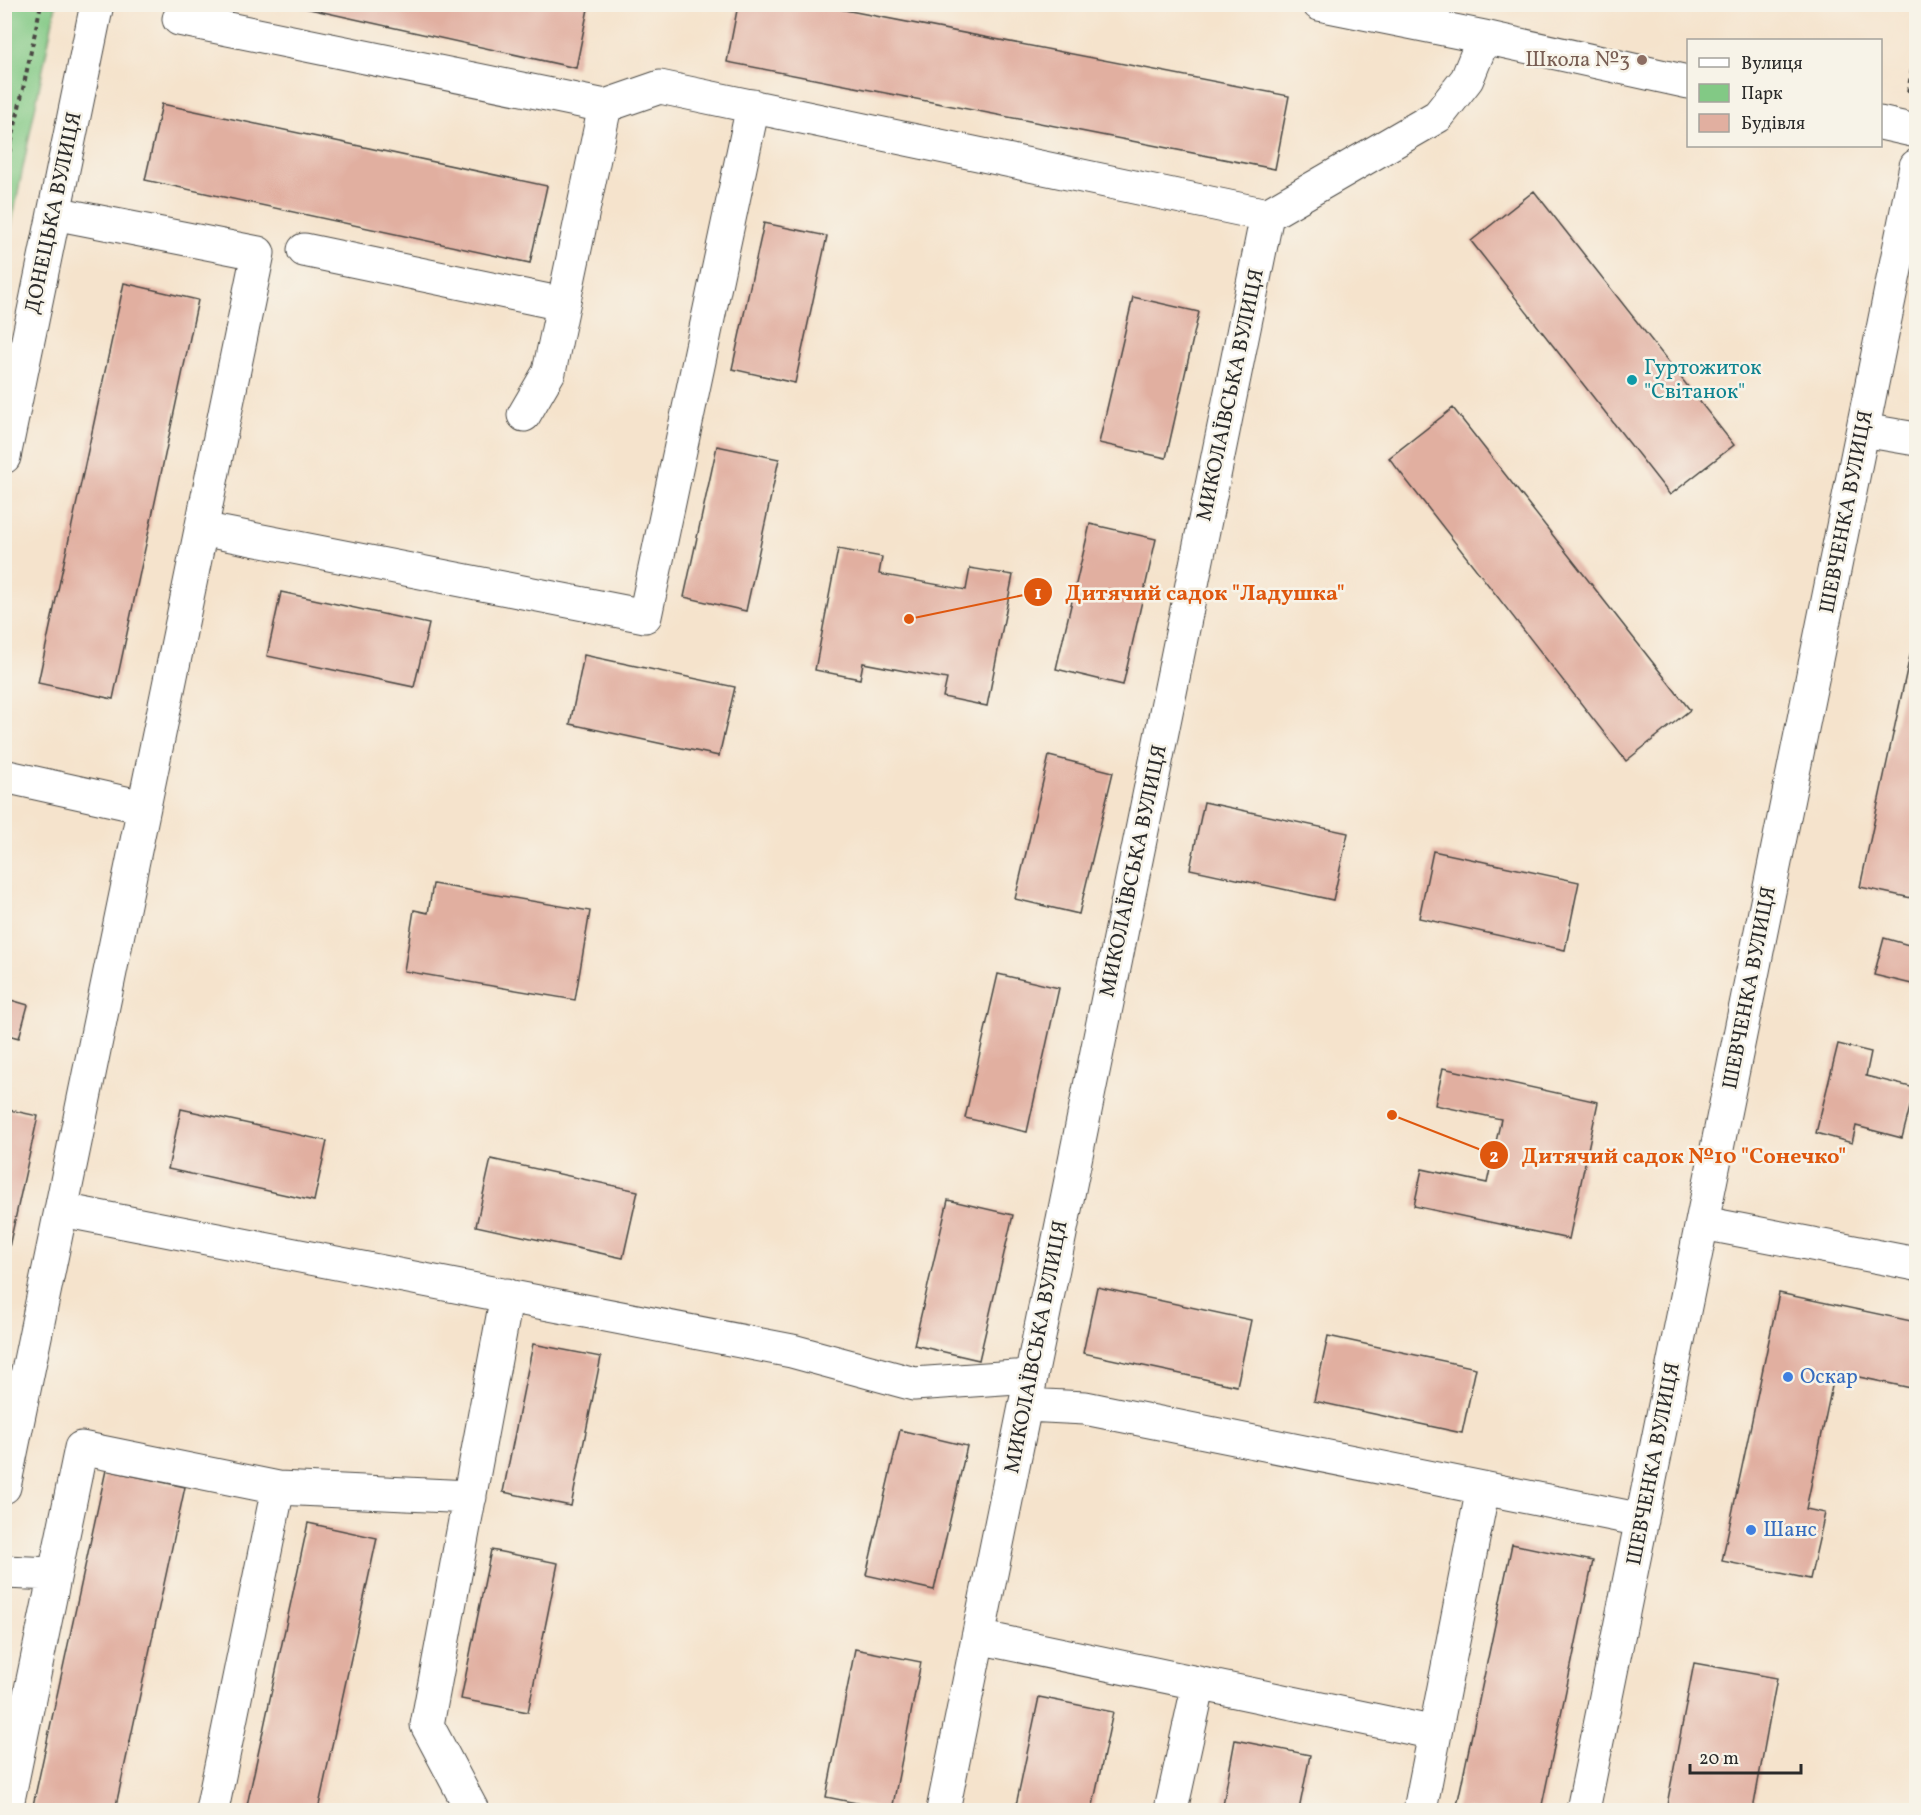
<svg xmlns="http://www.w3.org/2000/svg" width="1921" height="1815" viewBox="0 0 1921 1815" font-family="Vollkorn,serif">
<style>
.green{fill:#82c985;stroke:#567a58;stroke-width:1.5}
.building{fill:#e1afa0}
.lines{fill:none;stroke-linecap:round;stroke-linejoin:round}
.minor-casing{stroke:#494743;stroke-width:35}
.path{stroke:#494743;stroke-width:4;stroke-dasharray:4.5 4.5;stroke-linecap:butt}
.minor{stroke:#fff;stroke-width:33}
.education-dot{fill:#8d6e63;stroke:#f7f3e8;stroke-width:2}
.culture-dot{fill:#0f9aa8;stroke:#f7f3e8;stroke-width:2}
.shop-dot{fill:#3f7fe0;stroke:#f7f3e8;stroke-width:2}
.labels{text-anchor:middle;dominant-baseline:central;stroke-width:5;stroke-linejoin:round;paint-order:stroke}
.education-label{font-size:21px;fill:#785e54;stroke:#f7f3e8;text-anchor:end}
.street-label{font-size:21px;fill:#2b2b2b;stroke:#f7f3e8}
.culture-label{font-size:21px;fill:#0d838f;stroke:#f7f3e8;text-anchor:start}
.shop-label{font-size:21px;fill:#366cbe;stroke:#f7f3e8;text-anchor:start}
.leader{fill:none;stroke:#df570e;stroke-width:2}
.callout-dot{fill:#df570e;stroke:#f7f3e8;stroke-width:2}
.mark-label{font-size:18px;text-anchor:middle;font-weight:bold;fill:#fff}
.callout-label{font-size:22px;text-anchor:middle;font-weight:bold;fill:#df570e;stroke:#f7f3e8;stroke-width:5;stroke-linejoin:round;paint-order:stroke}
</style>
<rect width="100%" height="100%" fill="#f7f3e8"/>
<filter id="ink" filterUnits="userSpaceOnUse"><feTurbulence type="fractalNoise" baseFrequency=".0167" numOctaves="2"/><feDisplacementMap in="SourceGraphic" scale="12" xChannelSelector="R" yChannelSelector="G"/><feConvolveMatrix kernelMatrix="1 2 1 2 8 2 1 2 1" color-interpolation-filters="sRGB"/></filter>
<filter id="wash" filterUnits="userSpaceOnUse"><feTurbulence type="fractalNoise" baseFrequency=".008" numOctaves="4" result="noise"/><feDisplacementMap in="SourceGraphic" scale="24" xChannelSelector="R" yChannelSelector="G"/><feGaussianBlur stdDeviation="1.35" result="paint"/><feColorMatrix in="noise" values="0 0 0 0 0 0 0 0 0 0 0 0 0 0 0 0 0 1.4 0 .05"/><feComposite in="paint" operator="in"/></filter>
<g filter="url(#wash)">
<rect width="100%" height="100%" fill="#f5e3cc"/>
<path class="green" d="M 5,4 L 56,5 L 5,256 L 4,5 Z"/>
<g id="blocks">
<path class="building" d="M 287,4 L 589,4 L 576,68 Z
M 738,5 L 819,5 L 1289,96 L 1275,169 L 727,62 Z
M 162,104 L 547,186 L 530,263 L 145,180 Z
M 1534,191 L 1734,445 L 1670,495 L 1471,241 Z
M 764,223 L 827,236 L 795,383 L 732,369 Z
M 124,283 L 198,300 L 113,699 L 38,683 Z
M 1133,297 L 1199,312 L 1166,458 L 1099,443 Z
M 1453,408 L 1690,710 L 1626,761 L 1389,458 Z
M 717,446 L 779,459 L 746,611 L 684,597 Z
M 1090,524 L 1156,539 L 1123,685 L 1056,669 Z
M 838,549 L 882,557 L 879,574 L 966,590 L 970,568 L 1013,575 L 987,706 L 943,697 L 947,679 L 863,663 L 860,679 L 815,670 Z
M 281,592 L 429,624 L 414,687 L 267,656 Z
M 1916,628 L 1916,899 L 1860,887 Z
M 584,655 L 735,687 L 719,756 L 570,724 Z
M 1049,756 L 1113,772 L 1079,914 L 1015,899 Z
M 1204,802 L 1348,833 L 1333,900 L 1190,869 Z
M 1433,851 L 1579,882 L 1565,950 L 1419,918 Z
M 433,884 L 590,911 L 575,1000 L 404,971 L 414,910 L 428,913 Z
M 1884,938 L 1916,947 L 1916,985 L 1874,975 Z
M 998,974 L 1059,988 L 1027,1132 L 965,1118 Z
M 4,998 L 28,1005 L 19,1038 L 4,1034 Z
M 1838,1044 L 1871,1052 L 1866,1076 L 1915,1088 L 1902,1138 L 1856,1126 L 1852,1143 L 1816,1133 Z
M 1443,1068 L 1598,1102 L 1569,1239 L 1414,1206 L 1422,1169 L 1487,1183 L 1501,1119 L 1435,1105 Z
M 5,1109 L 38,1116 L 5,1265 Z
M 181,1109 L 327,1141 L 314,1201 L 168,1169 Z
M 491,1159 L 638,1191 L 623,1258 L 476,1226 Z
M 948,1200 L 1013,1215 L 979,1360 L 914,1345 Z
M 1097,1287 L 1251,1320 L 1237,1386 L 1083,1353 Z
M 1779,1293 L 1916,1322 L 1916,1389 L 1835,1372 L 1806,1509 L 1825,1513 L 1810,1579 L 1722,1561 Z
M 1328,1336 L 1476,1368 L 1462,1433 L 1314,1401 Z
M 533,1344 L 601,1357 L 571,1506 L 503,1492 Z
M 900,1430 L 967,1446 L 934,1590 L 866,1575 Z
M 106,1470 L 185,1487 L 115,1810 L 32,1810 Z
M 308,1523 L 377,1538 L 318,1810 L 246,1810 Z
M 1512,1544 L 1593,1561 L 1541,1810 L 1456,1810 Z
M 491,1550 L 558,1563 L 528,1712 L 461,1699 Z
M 855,1649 L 921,1662 L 892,1810 L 826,1797 Z
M 1694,1663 L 1777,1678 L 1753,1810 L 1666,1810 Z
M 1039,1697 L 1113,1712 L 1092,1810 L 1015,1810 Z
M 1235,1740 L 1310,1755 L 1299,1810 L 1222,1810 Z"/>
</g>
</g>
<g filter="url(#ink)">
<use href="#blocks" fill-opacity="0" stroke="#494743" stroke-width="1.5"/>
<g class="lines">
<defs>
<path id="minor" d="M 1319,4 L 1484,37 L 1688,82
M 179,19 L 605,106 L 660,87 L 1267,215
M 1880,123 L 1916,131
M 304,250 L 563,304
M 524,415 L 549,372 L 605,106
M 1863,430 L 1916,439
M 4,457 L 97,4
M 201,529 L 645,616 L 753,106
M 4,776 L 144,807
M 62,1210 L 792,1351 L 914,1384 L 1031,1376
M 1703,1223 L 1916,1264
M 1025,1405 L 1085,1408 L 1642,1520
M 4,1487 L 258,253 L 54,213
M 278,1488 L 470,1497
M 4,1572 L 54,1574
M 978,1637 L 1435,1733
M 6,1810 L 81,1448 L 278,1488 L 212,1810
M 472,1810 L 427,1725 L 507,1295
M 943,1810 L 1267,215 L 1438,116 L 1467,79 L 1484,37
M 1171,1810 L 1199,1683
M 1420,1810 L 1483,1488
M 1583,1810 L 1916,166"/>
</defs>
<use href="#minor" class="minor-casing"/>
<path class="path" d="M 1908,92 L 1916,47
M 4,178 L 41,4"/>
<use href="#minor" class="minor"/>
</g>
</g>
<circle class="education-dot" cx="1642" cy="60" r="6"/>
<circle class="culture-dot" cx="1632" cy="380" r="6"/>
<g class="shop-dot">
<circle cx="1788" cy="1377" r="6"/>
<circle cx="1751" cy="1530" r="6"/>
</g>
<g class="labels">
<g class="education-label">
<text x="1630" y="60">Школа №3</text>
</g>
<g class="street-label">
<text transform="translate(54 213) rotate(-78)">ДОНЕЦЬКА ВУЛИЦЯ</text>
<text transform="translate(1231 395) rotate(-78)">МИКОЛАЇВСЬКА ВУЛИЦЯ</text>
<text transform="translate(1847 512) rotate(-79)">ШЕВЧЕНКА ВУЛИЦЯ</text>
<text transform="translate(1134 871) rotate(-78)">МИКОЛАЇВСЬКА ВУЛИЦЯ</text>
<text transform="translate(1750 988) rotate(-79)">ШЕВЧЕНКА ВУЛИЦЯ</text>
<text transform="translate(1037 1347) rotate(-79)">МИКОЛАЇВСЬКА ВУЛИЦЯ</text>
<text transform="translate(1654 1464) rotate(-79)">ШЕВЧЕНКА ВУЛИЦЯ</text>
</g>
<g class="culture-label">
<text x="1644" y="368">Гуртожиток<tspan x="1644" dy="24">"Світанок"</tspan></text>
</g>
<g class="shop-label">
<text x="1800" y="1377">Оскар</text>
<text x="1763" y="1530">Шанс</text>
</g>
</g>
<path class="leader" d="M909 619L1038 592M1392 1115L1494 1155"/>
<g class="callout-dot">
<circle cx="909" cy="619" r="6"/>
<circle cx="1392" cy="1115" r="6"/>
<circle cx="1038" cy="592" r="15"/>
<circle cx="1494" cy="1155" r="15"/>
</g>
<g class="mark-label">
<text x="1038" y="599">1</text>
<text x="1494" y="1162">2</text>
</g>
<g class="callout-label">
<text x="1205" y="600">Дитячий садок "Ладушка"</text>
<text x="1684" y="1163">Дитячий садок №10 "Сонечко"</text>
</g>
<rect width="1921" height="1815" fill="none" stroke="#f7f3e8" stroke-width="24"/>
<rect x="1687" y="39" width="195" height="108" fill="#f7f3e8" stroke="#a5a39c" stroke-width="1.5"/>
<rect x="1699" y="58" width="30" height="9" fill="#ffffff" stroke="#a5a39c" stroke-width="1.5"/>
<text x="1741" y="69" font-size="18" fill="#2b2b2b">Вулиця</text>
<rect x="1699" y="84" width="30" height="18" fill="#82c985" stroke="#a5a39c" stroke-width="1.5"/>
<text x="1741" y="99" font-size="18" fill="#2b2b2b">Парк</text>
<rect x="1699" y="114" width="30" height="18" fill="#e1afa0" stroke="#a5a39c" stroke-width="1.5"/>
<text x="1741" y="129" font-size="18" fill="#2b2b2b">Будівля</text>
<path d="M1690 1764v9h111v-9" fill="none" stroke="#2b2b2b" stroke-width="3"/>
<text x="1699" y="1764" font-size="18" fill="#2b2b2b" stroke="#f7f3e8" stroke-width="4.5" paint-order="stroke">20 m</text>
</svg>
